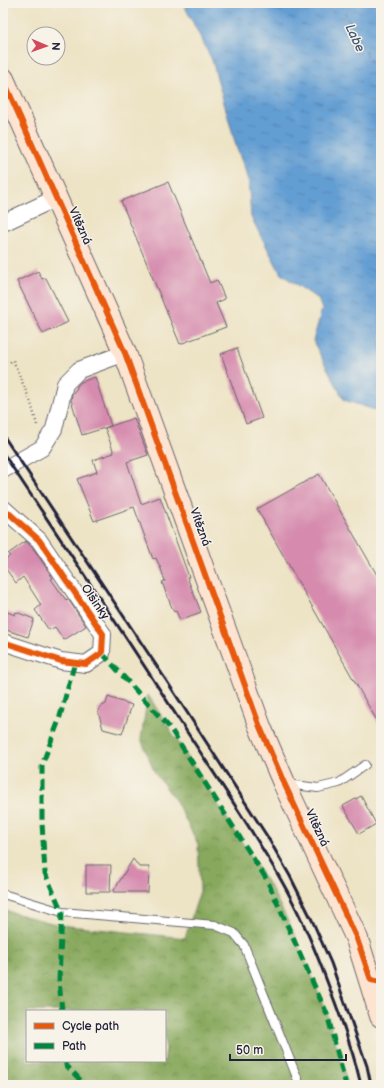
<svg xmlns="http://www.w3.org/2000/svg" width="384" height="1088" viewBox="0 0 384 1088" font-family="'Balsamiq Sans',sans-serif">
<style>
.forest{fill:url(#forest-crowns);stroke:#55664c;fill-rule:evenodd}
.water{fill:url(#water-ripples);stroke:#426087}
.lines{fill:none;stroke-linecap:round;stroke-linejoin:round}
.ferry{stroke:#3c5478;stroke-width:1;stroke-dasharray:5 4;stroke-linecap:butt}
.building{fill:#d68bae}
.lane-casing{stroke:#69666b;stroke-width:10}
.street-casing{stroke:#69666b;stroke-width:18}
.secondary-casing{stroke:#69666b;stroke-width:24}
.path{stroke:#69666b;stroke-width:2.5;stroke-dasharray:1 3;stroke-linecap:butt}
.lane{stroke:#fff;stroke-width:8}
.street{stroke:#fff;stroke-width:16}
.secondary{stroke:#fde4d1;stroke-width:22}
.rail{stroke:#22223b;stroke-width:3}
.quiet{stroke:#00873e;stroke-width:5;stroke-dasharray:10 5;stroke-linecap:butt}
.cycleway-casing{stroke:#f7f3e8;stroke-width:8}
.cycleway{stroke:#e8590c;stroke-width:6}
.labels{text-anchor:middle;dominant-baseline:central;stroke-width:3;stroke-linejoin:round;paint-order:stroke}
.street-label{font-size:12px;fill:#22223b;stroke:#f7f3e8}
.water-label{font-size:13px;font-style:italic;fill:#3c5478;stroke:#f7f3e8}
</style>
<defs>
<pattern id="forest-crowns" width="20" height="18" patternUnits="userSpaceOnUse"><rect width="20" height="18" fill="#88a95d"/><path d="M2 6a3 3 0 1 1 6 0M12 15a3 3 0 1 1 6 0" fill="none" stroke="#6f894e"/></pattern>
<pattern id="water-ripples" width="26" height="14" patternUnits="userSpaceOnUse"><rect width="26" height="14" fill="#639ed3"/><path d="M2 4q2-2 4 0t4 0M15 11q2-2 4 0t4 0" fill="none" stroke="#5180ac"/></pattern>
</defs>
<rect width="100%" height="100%" fill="#f7f3e8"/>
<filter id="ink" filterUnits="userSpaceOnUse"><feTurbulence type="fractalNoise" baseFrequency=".025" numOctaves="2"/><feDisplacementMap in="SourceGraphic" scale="8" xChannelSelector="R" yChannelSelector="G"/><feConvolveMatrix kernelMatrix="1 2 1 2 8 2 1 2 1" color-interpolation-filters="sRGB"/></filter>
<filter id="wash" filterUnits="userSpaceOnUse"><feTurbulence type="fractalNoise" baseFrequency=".012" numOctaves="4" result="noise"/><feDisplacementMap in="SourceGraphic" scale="16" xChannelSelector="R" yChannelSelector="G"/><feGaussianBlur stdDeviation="0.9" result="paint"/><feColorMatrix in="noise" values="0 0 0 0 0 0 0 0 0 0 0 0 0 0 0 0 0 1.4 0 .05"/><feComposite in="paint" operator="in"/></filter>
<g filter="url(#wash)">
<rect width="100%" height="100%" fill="#ede3c5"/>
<path class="forest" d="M 148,695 L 271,888 L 292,929 L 310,971 L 329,1020 L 348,1085 L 3,1085 L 3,910 L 59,925 L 185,938 L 200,891 L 198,844 L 176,801 L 155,773 L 141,739 ZM 27,1011 L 165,1011 L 165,1061 L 27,1061 Z"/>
<path class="water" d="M 183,3 L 381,3 L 381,420 L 375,410 L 344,400 L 313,341 L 322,309 L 318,299 L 281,274 L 251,217 L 248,177 L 237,149 L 212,60 Z"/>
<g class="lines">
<path class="ferry" d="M 340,3 L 381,83"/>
</g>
<g id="blocks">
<path class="building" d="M 168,182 L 210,283 L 217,280 L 225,299 L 216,303 L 226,327 L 180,344 L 121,201 Z
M 38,271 L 42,279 L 46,278 L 68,322 L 43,334 L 17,281 Z
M 237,348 L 262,418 L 246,424 L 221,354 Z
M 95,377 L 111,426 L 82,435 L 71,400 L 72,394 L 77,388 L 77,386 L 81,382 Z
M 134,418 L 148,455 L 127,462 L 141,504 L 160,497 L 189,577 L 187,577 L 201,612 L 180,620 L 176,611 L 174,612 L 167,596 L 162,582 L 165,581 L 161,569 L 156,558 L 153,559 L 134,507 L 94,521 L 77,479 L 97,472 L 93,460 L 114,453 L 105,428 Z
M 319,474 L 381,582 L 381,728 L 257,509 Z
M 26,541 L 35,551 L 53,578 L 51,579 L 66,600 L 68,599 L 86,626 L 64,640 L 55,627 L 49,630 L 35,610 L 41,605 L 23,577 L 16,583 L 3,565 L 3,561 L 10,556 L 8,554 Z
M 7,612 L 15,615 L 16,612 L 34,619 L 28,637 L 3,629 L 3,623 Z
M 108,697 L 132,705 L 122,734 L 103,729 L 98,711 L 100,707 L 106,704 Z
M 361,796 L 376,824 L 359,834 L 343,806 Z
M 133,859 L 139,867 L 149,867 L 148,892 L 113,892 Z
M 86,865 L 111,865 L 110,892 L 86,892 Z"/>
</g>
</g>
<g filter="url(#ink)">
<use href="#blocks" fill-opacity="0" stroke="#69666b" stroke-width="1"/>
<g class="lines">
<defs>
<path id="lane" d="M 287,784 L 318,788 L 339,783 L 365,765
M 3,894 L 62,912 L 215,925 L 234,933 L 244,945 L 300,1085"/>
<path id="street" d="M 3,223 L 56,198
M 3,470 L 42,448 L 54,429 L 65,384 L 79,370 L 125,353
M 3,508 L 39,540 L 103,634 L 102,653 L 86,664 L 61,661 L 3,642"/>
<path id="secondary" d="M 3,79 L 125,353 L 260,727 L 284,783 L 357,939 L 381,1016"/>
</defs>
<use href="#lane" class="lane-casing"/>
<use href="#street" class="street-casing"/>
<use href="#secondary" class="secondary-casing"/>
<path class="path" d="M 10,362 L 13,360 L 31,403 L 37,425"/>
<use href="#lane" class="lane"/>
<use href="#street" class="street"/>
<use href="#secondary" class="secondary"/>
<path class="rail" d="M 3,435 L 168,683 L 267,836 L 290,876 L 312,920 L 331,963 L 367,1066 L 371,1085
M 3,453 C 65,546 127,638 187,732 C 219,781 252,829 281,880 C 300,913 315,949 328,984 C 341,1017 353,1050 361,1085"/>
<path class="quiet" d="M 102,653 L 170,728 L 267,880 L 327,1014 L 346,1085
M 62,1011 L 59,981 L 62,912 L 45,873 L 42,823 L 42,765 L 59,720 L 75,662
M 66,1061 L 66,1065 L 85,1085"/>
<defs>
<path id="cycleway" d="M 3,79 L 125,353 L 260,727 L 284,783 L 357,939 L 371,980 L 381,982
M 3,508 L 39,540 L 103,634 L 102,653 L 86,664 L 61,661 L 3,642"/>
</defs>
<use href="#cycleway" class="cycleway-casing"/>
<use href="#cycleway" class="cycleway"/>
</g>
</g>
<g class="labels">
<g class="street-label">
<text transform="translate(80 226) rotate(66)">Vítězná</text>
<text transform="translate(200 527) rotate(70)">Vítězná</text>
<text transform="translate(95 602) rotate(56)">Olšinky</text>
<text transform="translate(317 828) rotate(65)">Vítězná</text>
</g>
<g class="water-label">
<text transform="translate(355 38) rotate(65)">Labe</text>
</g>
</g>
<rect width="384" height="1088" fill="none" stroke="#f7f3e8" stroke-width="16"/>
<rect x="26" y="1010" width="140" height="52" fill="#f7f3e8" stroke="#a29fa3"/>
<rect x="34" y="1023" width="20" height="6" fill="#e8590c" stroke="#a29fa3"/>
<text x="62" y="1030" font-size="12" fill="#22223b">Cycle path</text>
<rect x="34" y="1043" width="20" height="6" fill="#00873e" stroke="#a29fa3"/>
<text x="62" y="1050" font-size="12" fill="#22223b">Path</text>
<g transform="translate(46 46) rotate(92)"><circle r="19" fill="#f7f3e8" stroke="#a29fa3"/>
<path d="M0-3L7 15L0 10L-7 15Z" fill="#d1495b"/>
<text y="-6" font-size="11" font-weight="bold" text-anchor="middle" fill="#22223b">N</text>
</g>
<path d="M230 1054v6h116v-6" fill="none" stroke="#22223b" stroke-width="2"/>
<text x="236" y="1054" font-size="12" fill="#22223b" stroke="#f7f3e8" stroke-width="3" paint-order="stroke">50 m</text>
</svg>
